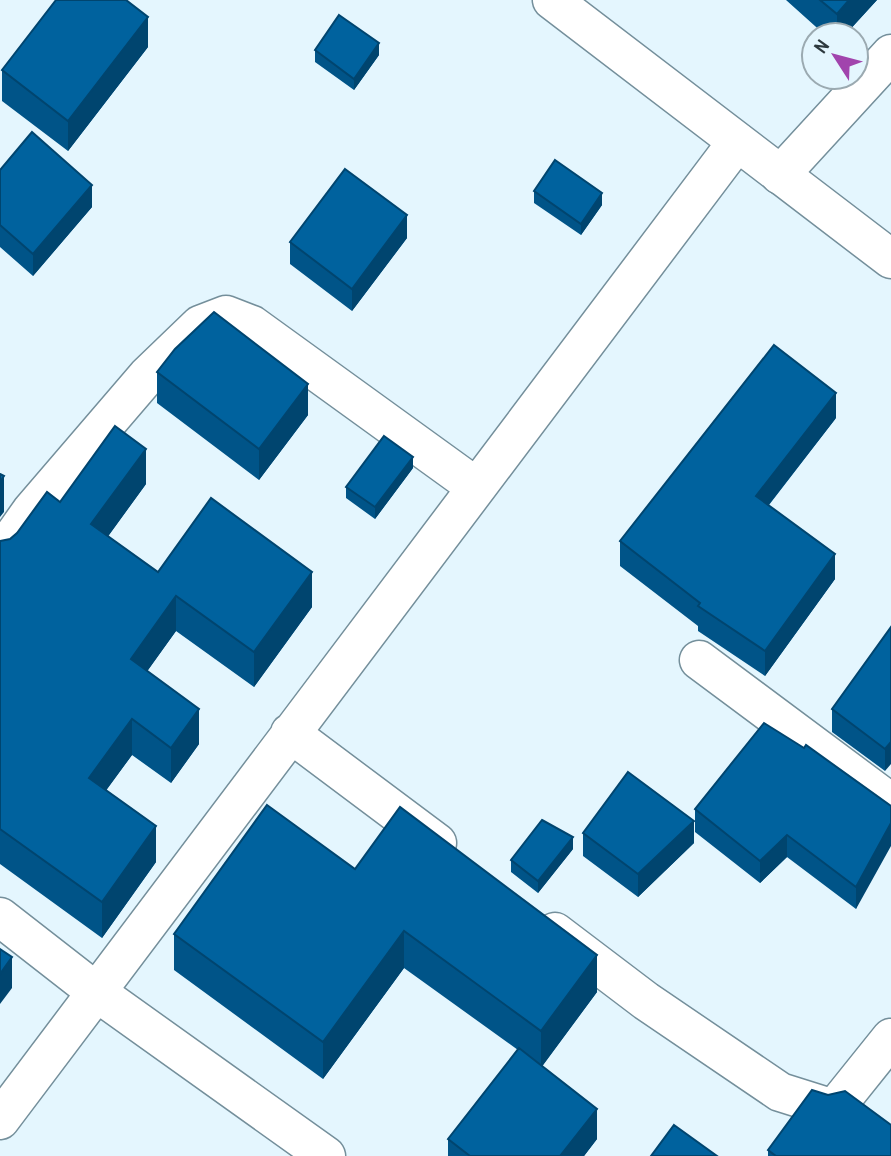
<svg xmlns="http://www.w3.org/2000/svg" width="891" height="1156" viewBox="0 0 891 1156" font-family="'Archivo Narrow',sans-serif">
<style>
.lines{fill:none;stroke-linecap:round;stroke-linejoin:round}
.street-casing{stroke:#748f9b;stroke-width:41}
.secondary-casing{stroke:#748f9b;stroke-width:41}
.street{stroke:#fff;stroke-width:38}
.secondary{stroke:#fff;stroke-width:38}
.wall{fill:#005488}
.shaded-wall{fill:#00456f}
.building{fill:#00629e;stroke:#00456f;stroke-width:2}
</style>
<rect width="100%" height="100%" fill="#e4f6fe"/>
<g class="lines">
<defs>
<path id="street" d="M 780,175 L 891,54
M 0,555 L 32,510 L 147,376 L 200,325 L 226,315 L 252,325 L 476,487
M 699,660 L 891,803
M 290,733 L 437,843
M 0,917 L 95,991 L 326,1156
M 555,932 L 646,1001 L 780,1092 L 834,1109 L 891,1038
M 0,1120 L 737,142"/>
<path id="secondary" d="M 552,0 L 891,259"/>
</defs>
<use href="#street" class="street-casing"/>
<use href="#secondary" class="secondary-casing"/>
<use href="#street" class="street"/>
<use href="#secondary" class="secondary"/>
</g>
<path class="wall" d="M 786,0 L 877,0 L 845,35 L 825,35 Z
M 148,47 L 68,151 L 2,101 L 2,70 Z
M 315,50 L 379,55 L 354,90 L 315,62 Z
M 0,170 L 92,207 L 33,276 L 0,247 Z
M 534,191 L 602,205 L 581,235 L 534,203 Z
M 407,238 L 352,311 L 290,264 L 290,242 Z
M 157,372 L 308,415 L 259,480 L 157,403 Z
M 836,418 L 769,505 L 835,579 L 765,676 L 698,631 L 698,626 L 620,566 L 620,541 Z
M 413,468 L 375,519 L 346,498 L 346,487 Z
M 146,484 L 108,536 L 158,572 L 312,607 L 254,687 L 176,631 L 147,671 L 199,744 L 171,783 L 132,755 L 106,790 L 156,862 L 102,938 L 0,864 L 0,541 L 10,539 L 60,502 Z
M 891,627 L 885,771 L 832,732 L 832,709 Z
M 891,806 L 856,909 L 787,857 L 760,883 L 695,832 L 695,809 Z
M 583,833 L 694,843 L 638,897 L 583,856 Z
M 573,849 L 538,893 L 511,872 L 511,860 Z
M 355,869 L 597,992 L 542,1066 L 597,1139 L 584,1156 L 448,1156 L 448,1139 L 518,1050 L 404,968 L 323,1079 L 174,970 L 174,934 Z
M 768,1150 L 891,1156 L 768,1156 Z"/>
<path class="shaded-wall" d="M 849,0 L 877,0 L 845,35 L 837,35 L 837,14 Z
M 148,17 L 148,47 L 68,151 L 68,121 Z
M 379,43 L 379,55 L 354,90 L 354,79 Z
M 92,185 L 92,207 L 33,276 L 33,254 Z
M 602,193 L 602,205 L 581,235 L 581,224 Z
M 407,215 L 407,238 L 352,311 L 352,289 Z
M 308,384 L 308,415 L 259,480 L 259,449 Z
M 836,393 L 836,418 L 756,521 L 756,496 Z
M 146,449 L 146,484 L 91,560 L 91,524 Z
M 413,457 L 413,468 L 375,519 L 375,507 Z
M 4,476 L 4,512 L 0,517 L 0,482 Z
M 835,554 L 835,579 L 765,676 L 765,651 Z
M 312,572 L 312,607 L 254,687 L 254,652 Z
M 176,596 L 176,631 L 131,694 L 131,659 Z
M 199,709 L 199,744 L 171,783 L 171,748 Z
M 132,719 L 132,755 L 89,814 L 89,778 Z
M 891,742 L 891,764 L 885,771 L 885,749 Z
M 694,821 L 694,843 L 638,897 L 638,874 Z
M 891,823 L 891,846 L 856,909 L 856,887 Z
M 156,826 L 156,862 L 102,938 L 102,902 Z
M 787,835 L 787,857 L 760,883 L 760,861 Z
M 573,837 L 573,849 L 538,893 L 538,881 Z
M 404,931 L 404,968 L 323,1079 L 323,1042 Z
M 597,955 L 597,992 L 541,1068 L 541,1031 Z
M 12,957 L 12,988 L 0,1004 L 0,974 Z
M 597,1109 L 597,1139 L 584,1156 L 560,1156 Z"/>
<path class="building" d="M 56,0 L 126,0 L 148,17 L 68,121 L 2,70 Z
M 820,0 L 849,0 L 837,14 Z
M 339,15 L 379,43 L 354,79 L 315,50 Z
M 32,132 L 92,185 L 33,254 L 0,225 L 0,170 Z
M 555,160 L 602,193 L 581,224 L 534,191 Z
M 345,169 L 407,215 L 352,289 L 290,242 Z
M 214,312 L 308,384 L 259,449 L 157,372 L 175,349 Z
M 774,345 L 836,393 L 756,496 L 835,554 L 765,651 L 698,606 L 700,603 L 620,541 Z
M 115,426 L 146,449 L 91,524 L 158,572 L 211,498 L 312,572 L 254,652 L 176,596 L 131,659 L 199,709 L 171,748 L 132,719 L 89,778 L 156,826 L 102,902 L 0,829 L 0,541 L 10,539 L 17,533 L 47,492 L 60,502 Z
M 384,436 L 413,457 L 375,507 L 346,487 Z
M 0,474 L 4,476 L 0,482 Z
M 891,627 L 891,742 L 885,749 L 832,709 Z
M 764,723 L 804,748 L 806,745 L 891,806 L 891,823 L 856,887 L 787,835 L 760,861 L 695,809 Z
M 628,772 L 694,821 L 638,874 L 583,833 Z
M 267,805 L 355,869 L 400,807 L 597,955 L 541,1031 L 404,931 L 323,1042 L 174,934 Z
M 542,820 L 573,837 L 538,881 L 511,860 Z
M 0,949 L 12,957 L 0,974 Z
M 519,1048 L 597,1109 L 560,1156 L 470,1156 L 448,1139 Z
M 812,1090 L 828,1095 L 845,1091 L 891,1125 L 891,1156 L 776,1156 L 768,1150 Z
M 674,1125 L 717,1156 L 651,1156 Z"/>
<g transform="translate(835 56) rotate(306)"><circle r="33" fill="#e4f6fe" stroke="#9baab1" stroke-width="2"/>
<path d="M0-5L12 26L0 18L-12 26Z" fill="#a144ad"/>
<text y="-10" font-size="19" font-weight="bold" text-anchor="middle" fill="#2d393e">N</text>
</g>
</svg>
